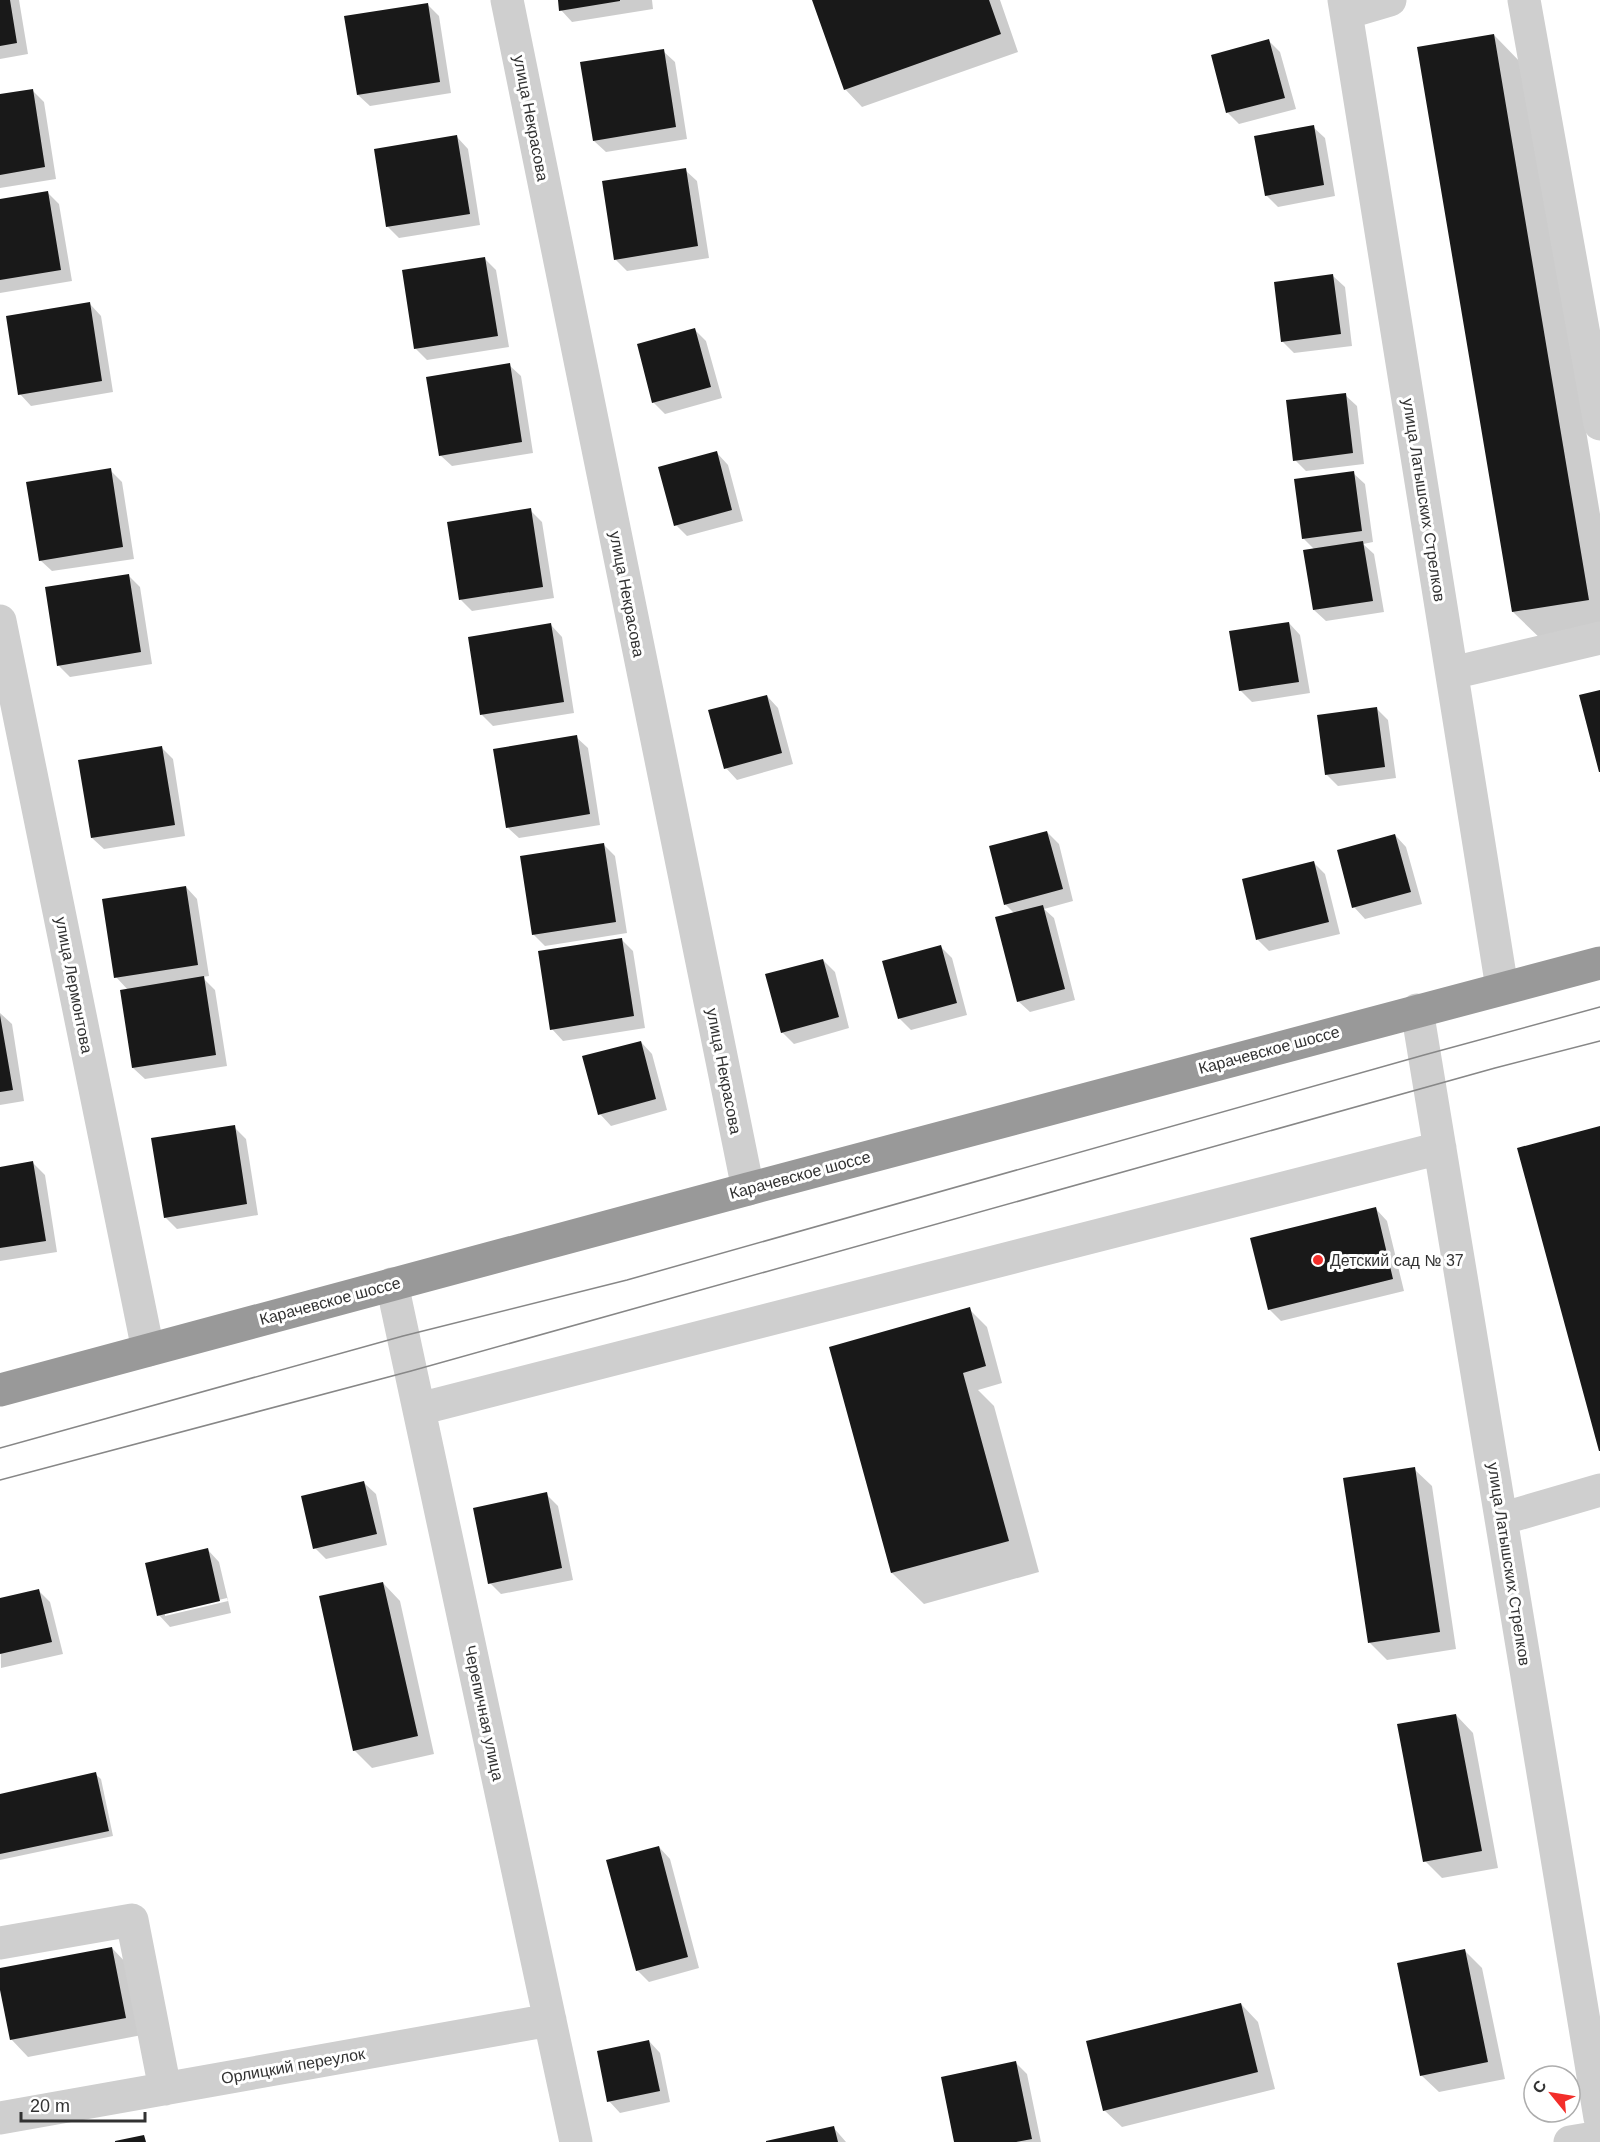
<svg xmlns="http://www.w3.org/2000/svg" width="1600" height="2142" viewBox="0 0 1600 2142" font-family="Helvetica,sans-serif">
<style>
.shadow{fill:#0003;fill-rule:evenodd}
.building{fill:#191919}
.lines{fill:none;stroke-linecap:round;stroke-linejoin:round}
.minor{stroke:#cfcfcf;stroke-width:33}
.highway{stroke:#999;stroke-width:33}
.tram{stroke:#878787;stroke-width:1.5}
.poi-dot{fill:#f32e2a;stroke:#fff;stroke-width:2}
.labels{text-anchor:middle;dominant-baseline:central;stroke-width:6;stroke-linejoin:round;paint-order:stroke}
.street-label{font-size:16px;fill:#323232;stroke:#fff}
.poi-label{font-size:16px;fill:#323232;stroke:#fff;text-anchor:start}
</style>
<rect width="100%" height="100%" fill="#fff"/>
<path class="shadow" d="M 0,0 L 19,0 L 28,54 L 0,59 Z
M 559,0 L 652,0 L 653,9 L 572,22 L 561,10 Z
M 813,0 L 1000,0 L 1018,52 L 862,107 L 845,89 Z
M 427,4 L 439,16 L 451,93 L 370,106 L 358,95 Z
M 1494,35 L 1525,67 L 1600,514 L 1600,634 L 1545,643 L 1513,612 Z
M 1269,41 L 1280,52 L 1296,109 L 1239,124 L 1228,113 Z
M 663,51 L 675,62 L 687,139 L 606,152 L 594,141 Z
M 32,90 L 44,102 L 56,179 L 0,188 L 0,95 Z
M 1313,127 L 1325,138 L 1335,196 L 1278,207 L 1266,195 Z
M 457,137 L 468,149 L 480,225 L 399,238 L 388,227 Z
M 685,170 L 697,181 L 709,258 L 627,271 L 615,259 Z
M 48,193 L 59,204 L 72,281 L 0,293 L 0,200 Z
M 484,258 L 496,270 L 509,347 L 427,360 L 415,348 Z
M 1333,276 L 1345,287 L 1352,346 L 1294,353 L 1282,341 Z
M 90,304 L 101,316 L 113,392 L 31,406 L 20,394 Z
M 695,330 L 706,341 L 722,398 L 665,414 L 653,402 Z
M 509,365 L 521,376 L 533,453 L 452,466 L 440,455 Z
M 1345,395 L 1357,406 L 1364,464 L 1306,471 L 1295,460 Z
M 717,453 L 728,465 L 743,521 L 687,536 L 676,525 Z
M 110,470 L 122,482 L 134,559 L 52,571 L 40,560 Z
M 1353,473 L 1365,484 L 1373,542 L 1363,544 L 1374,554 L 1384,612 L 1326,621 L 1314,610 L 1315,550 L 1303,538 Z
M 530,510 L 542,522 L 554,598 L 472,611 L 461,600 Z
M 128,575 L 140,587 L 152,664 L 70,677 L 59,666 Z
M 1289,623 L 1300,635 L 1310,693 L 1252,702 L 1240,690 Z
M 551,625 L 562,637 L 574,713 L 493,726 L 482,715 Z
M 767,696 L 778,708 L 793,764 L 737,780 L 726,768 Z
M 1376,708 L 1388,720 L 1396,778 L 1338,786 L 1326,774 Z
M 576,737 L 588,748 L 600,825 L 519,838 L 507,827 Z
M 162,748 L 173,759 L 185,836 L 104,849 L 92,838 Z
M 1047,832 L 1059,844 L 1073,901 L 1044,909 L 1054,918 L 1075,1000 L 1030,1012 L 1018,1001 L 1015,914 L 1006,905 L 990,847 Z
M 1395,835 L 1406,847 L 1422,904 L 1365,919 L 1354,907 Z
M 603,844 L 615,856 L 627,933 L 545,946 L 533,934 Z
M 1314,863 L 1325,874 L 1340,934 L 1269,951 L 1258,940 L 1244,881 Z
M 186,887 L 197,899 L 209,976 L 202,977 L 215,990 L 227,1066 L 145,1079 L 133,1068 L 128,990 L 116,977 Z
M 621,939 L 633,951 L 645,1028 L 563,1041 L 552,1029 Z
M 941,947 L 952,958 L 967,1015 L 911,1030 L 900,1019 L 884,962 Z
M 823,960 L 835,972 L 849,1028 L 794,1044 L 782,1032 Z
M 0,1013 L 12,1024 L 24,1101 L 0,1105 Z
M 641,1042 L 652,1054 L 667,1110 L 611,1126 L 600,1114 Z
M 234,1127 L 246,1139 L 258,1215 L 177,1229 L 165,1217 Z
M 33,1163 L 45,1175 L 57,1252 L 0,1261 L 0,1168 Z
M 1376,1209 L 1387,1221 L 1404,1291 L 1281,1321 L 1269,1309 Z
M 969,1309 L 987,1327 L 1002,1383 L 978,1390 L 994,1406 L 1039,1572 L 924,1604 L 892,1573 Z
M 1414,1469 L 1432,1486 L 1456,1649 L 1387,1660 L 1370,1643 L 1345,1479 Z
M 364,1483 L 376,1494 L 387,1545 L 326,1559 L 315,1548 Z
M 546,1494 L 558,1506 L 573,1580 L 501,1594 L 490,1583 Z
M 208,1550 L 219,1562 L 231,1613 L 170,1627 L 159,1615 ZM 227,1598 L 228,1601 L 165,1616 L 165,1613 Z
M 383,1583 L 400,1601 L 434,1754 L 372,1768 L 354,1750 Z
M 39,1591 L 50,1602 L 63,1654 L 1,1668 L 0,1600 Z
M 1456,1715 L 1473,1733 L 1498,1868 L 1442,1878 L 1425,1861 Z
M 95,1774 L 101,1779 L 113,1836 L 0,1860 L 0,1796 Z
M 659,1847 L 670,1859 L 699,1968 L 649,1982 L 637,1970 Z
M 112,1948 L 129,1966 L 142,2035 L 28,2057 L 11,2039 L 0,1982 L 0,1970 Z
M 1465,1951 L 1482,1968 L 1505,2079 L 1439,2092 L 1421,2075 Z
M 1241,2004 L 1258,2022 L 1275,2089 L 1122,2127 L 1104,2110 Z
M 649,2041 L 660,2053 L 670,2102 L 620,2113 L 609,2101 Z
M 1015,2062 L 1027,2074 L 1041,2142 L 956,2142 Z
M 833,2127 L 846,2142 L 769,2142 Z"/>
<path class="building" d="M 0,0 L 10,0 L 17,43 L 0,46 Z
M 558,0 L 620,0 L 620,1 L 559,11 Z
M 812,0 L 989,0 L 1001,34 L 844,90 Z
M 428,3 L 440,82 L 357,95 L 344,16 Z
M 1494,34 L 1589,600 L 1512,612 L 1417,47 Z
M 1269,39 L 1285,98 L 1226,113 L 1211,55 Z
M 664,49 L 676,127 L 593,141 L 580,62 Z
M 33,89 L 45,167 L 0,175 L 0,94 Z
M 1314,125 L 1324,185 L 1265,196 L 1254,136 Z
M 457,135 L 470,214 L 386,227 L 374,149 Z
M 686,168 L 698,246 L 614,260 L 602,181 Z
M 48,191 L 61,270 L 0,280 L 0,199 Z
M 485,257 L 498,336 L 414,349 L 402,270 Z
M 1333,274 L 1341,334 L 1281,342 L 1274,282 Z
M 90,302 L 102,381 L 18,395 L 6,316 Z
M 695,328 L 711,387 L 652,403 L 637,344 Z
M 510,363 L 522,442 L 439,456 L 426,377 Z
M 1346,393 L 1353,453 L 1293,461 L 1286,400 Z
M 717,451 L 732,510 L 674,526 L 658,467 Z
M 111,468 L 123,547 L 39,561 L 26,482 Z
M 1354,471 L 1362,531 L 1302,539 L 1294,479 Z
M 531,508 L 543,587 L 459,600 L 447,522 Z
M 1363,541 L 1373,601 L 1313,610 L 1303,550 Z
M 129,574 L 141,652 L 57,666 L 45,587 Z
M 1289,622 L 1299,682 L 1239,691 L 1229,631 Z
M 551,623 L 564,702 L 480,715 L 468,637 Z
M 1600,690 L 1600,772 L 1599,772 L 1579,695 Z
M 767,695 L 782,753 L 724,769 L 708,710 Z
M 1377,707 L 1385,767 L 1325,775 L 1317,715 Z
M 577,735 L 590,814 L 506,828 L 493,749 Z
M 162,746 L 175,825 L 91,838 L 78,760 Z
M 1047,831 L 1063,889 L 1004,905 L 989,846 Z
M 1395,834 L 1411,892 L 1352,908 L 1337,850 Z
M 604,843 L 616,922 L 532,935 L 520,856 Z
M 1314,861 L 1329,922 L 1256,940 L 1242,879 Z
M 186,886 L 198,965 L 114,978 L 102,899 Z
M 1043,905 L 1065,989 L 1017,1002 L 995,917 Z
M 622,938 L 634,1016 L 550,1030 L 538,951 Z
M 941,945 L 957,1003 L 898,1019 L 882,961 Z
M 823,959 L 839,1017 L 781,1033 L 765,974 Z
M 204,976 L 216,1055 L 132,1068 L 120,990 Z
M 0,1015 L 13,1090 L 0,1092 Z
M 641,1041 L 656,1099 L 598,1115 L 582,1056 Z
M 235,1125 L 247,1204 L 164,1218 L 151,1138 Z
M 1600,1126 L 1600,1451 L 1599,1451 L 1517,1148 Z
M 33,1161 L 46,1241 L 0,1248 L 0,1167 Z
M 1376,1207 L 1393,1279 L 1268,1310 L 1250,1238 Z
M 970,1307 L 986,1366 L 963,1373 L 1009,1541 L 891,1573 L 829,1347 Z
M 1415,1467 L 1440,1632 L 1368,1643 L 1343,1478 Z
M 364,1481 L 377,1534 L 313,1549 L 301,1496 Z
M 547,1492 L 562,1568 L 488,1584 L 473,1508 Z
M 208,1548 L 220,1601 L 157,1616 L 145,1563 Z
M 383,1582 L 418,1736 L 353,1751 L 319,1596 Z
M 39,1589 L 52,1642 L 0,1654 L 0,1598 Z
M 1456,1714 L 1482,1851 L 1423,1862 L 1397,1724 Z
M 96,1772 L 109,1831 L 0,1854 L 0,1794 Z
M 659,1846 L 688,1957 L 636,1971 L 606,1860 Z
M 112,1947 L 126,2018 L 10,2040 L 0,1990 L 0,1968 Z
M 1465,1949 L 1488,2062 L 1420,2076 L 1397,1963 Z
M 1241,2003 L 1258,2072 L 1103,2111 L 1086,2041 Z
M 649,2040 L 660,2091 L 607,2102 L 597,2051 Z
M 1016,2061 L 1032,2139 L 1016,2142 L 954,2142 L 941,2077 Z
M 834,2126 L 838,2142 L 766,2142 L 766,2141 Z
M 144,2135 L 146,2142 L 115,2142 L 115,2141 Z"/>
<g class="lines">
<path class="minor" d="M 507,0 L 748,1189
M 1344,0 L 1502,988
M 1524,0 L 1600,424
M 1346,13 L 1390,0
M 0,621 L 148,1350
M 1452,673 L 1600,638
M 1417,1010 L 1600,2118
M 392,1284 L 576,2142
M 419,1409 L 1440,1148
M 1501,1519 L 1600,1490
M 0,1943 L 132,1920 L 165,2089
M 0,2118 L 550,2020
M 1570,2142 L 1600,2137"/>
<path class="highway" d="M 0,1390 L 748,1189 L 1600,963"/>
<path class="tram" d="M 0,1448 L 403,1336 L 627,1280 L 1424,1055 L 1600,1007
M 0,1480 L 411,1371 L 1495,1068 L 1600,1041"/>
</g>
<circle class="poi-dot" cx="1318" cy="1260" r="6"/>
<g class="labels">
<g class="street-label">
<text transform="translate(531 118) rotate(79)">улица Некрасова</text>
<text transform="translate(1424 500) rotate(81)">улица Латышских Стрелков</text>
<text transform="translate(627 594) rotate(79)">улица Некрасова</text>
<text transform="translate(74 985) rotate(79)">улица Лермонтова</text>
<text transform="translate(1269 1050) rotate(-15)">Карачевское шоссе</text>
<text transform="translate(724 1071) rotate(79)">улица Некрасова</text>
<text transform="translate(800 1175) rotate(-15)">Карачевское шоссе</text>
<text transform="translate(330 1301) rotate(-15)">Карачевское шоссе</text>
<text transform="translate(1509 1564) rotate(81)">улица Латышских Стрелков</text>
<text transform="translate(484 1713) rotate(78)">Черепичная улица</text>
<text transform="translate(293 2066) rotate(-10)">Орлицкий переулок</text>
</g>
<g class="poi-label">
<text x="1330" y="1260">Детский сад № 37</text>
</g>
</g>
<g transform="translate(1552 2094) rotate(300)"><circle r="28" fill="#ffffff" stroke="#adadad" stroke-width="1.5"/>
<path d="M0-4.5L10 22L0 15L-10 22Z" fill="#f32e2a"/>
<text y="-9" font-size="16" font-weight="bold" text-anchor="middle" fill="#323232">С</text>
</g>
<path d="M21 2112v9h124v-9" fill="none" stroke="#323232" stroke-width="3"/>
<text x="30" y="2112" font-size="18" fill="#323232" stroke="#ffffff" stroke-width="4.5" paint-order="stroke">20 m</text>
</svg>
